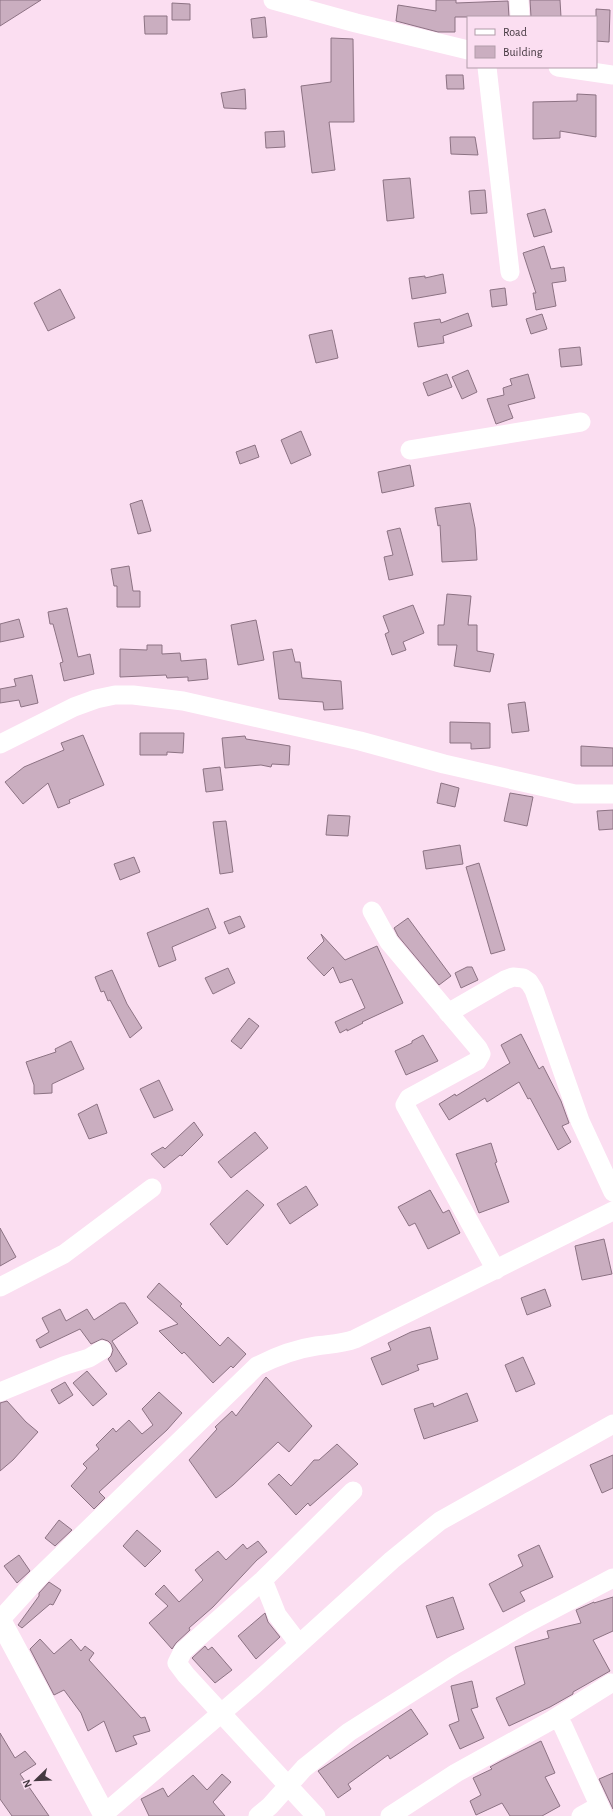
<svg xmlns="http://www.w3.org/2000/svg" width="613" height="1816" viewBox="0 0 613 1816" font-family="'Alegreya Sans',sans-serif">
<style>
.building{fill:#caaec0;stroke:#8c7283}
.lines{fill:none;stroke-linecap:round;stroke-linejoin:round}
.minor{stroke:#fff;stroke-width:19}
.secondary{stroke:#fff;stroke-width:22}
</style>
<rect width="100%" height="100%" fill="#fbdef1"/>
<path class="building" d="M 0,0 L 41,0 L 0,26 Z
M 436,0 L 456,0 L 456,3 L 508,1 L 509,17 L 455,17 L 455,32 L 438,32 L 396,21 L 398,5 L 436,11 Z
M 530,0 L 560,0 L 561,17 L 531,17 Z
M 172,3 L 190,4 L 190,20 L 172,20 Z
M 596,9 L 610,10 L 609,42 L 596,41 Z
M 144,16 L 167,16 L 167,34 L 145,34 Z
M 265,17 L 267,37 L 253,38 L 251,19 Z
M 331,38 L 353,39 L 354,122 L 329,122 L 335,170 L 312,173 L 301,86 L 331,82 Z
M 446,75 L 463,75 L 464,89 L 447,89 Z
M 245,89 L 246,109 L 224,108 L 221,93 Z
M 577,94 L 596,95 L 596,137 L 560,131 L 560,138 L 533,139 L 533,102 L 577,101 Z
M 284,131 L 285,147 L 266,148 L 265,132 Z
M 450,137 L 475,137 L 478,155 L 451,154 Z
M 410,178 L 414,218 L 387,221 L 383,180 Z
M 485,190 L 487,213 L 471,214 L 469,191 Z
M 545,209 L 552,232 L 534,237 L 527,214 Z
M 544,246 L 551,269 L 564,267 L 566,281 L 552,283 L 556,306 L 536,310 L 533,293 L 536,293 L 523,253 Z
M 443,274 L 446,293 L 412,299 L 409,278 L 425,276 L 425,278 Z
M 505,288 L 507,305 L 492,307 L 490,290 Z
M 60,289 L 75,318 L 48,331 L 34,303 Z
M 468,313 L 472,326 L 443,336 L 444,343 L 418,347 L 414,323 L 440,319 L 441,323 Z
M 542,314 L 547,329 L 531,334 L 526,319 Z
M 332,330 L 338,358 L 316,363 L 309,335 Z
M 580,347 L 582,365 L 561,367 L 559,349 Z
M 468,370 L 477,392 L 462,399 L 452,377 Z
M 447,374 L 452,387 L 428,396 L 423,383 Z
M 528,374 L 535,398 L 508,405 L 513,418 L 496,424 L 487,399 L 504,395 L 503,388 L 512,385 L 510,379 Z
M 301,431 L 311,455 L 291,464 L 281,440 Z
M 255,445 L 259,457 L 240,464 L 236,452 Z
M 410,465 L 414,486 L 382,493 L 378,472 Z
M 142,500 L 151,531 L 138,534 L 130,504 Z
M 470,503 L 475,528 L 477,560 L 442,562 L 440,525 L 438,526 L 435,508 Z
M 400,528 L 413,575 L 389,580 L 384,557 L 393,555 L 387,531 Z
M 129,566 L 133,591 L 140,591 L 140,607 L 117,607 L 117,586 L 114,586 L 111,569 Z
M 447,594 L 471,596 L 468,625 L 477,625 L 477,651 L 494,654 L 490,672 L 454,666 L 457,645 L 438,645 L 438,625 L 444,625 Z
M 413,605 L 424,633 L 403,642 L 406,650 L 392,655 L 385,634 L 389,632 L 383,616 Z
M 67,608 L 78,657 L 90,654 L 94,674 L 64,681 L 60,663 L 63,662 L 53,624 L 50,624 L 48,612 Z
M 19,619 L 24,637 L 0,642 L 0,624 Z
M 256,620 L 264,660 L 238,665 L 231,625 Z
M 147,645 L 162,645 L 162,654 L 180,653 L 181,661 L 206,659 L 208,679 L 188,681 L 188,677 L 167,678 L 166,675 L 120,677 L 120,649 L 147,650 Z
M 292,649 L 295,662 L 300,662 L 302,678 L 341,681 L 343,709 L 324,710 L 323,702 L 279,699 L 273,652 Z
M 32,675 L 38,703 L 21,707 L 19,700 L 0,703 L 0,689 L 16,686 L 14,679 Z
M 525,702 L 529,731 L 512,733 L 508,704 Z
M 450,722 L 490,723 L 490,748 L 471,749 L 471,743 L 450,743 Z
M 140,733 L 184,733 L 183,753 L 167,752 L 167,755 L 140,755 Z
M 83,735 L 104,785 L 69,800 L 70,803 L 58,808 L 48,783 L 23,804 L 5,782 L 24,767 L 64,750 L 61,743 Z
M 245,736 L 246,739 L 290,746 L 289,765 L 272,764 L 271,767 L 261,765 L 225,768 L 222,738 Z
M 581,746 L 613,748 L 613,766 L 581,766 Z
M 220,767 L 223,790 L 206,792 L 203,769 Z
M 441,783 L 459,788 L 455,807 L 437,803 Z
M 510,793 L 533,797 L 527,826 L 504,821 Z
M 613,810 L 613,829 L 599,830 L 597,811 Z
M 328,815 L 350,816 L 348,836 L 326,835 Z
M 226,821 L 233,872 L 220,874 L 213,822 Z
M 460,845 L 463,864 L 426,869 L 423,851 Z
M 134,857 L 140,872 L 120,880 L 114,864 Z
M 479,863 L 505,950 L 491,954 L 466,867 Z
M 208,908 L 216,928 L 172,947 L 176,960 L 159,967 L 147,933 Z
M 240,916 L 245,927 L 229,934 L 224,922 Z
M 408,918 L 451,976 L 439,985 L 398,936 L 394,928 Z
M 321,934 L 345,960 L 377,946 L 403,1003 L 362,1022 L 363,1023 L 347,1031 L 347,1029 L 340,1033 L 335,1022 L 365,1008 L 352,979 L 340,983 L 333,967 L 324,976 L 307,958 L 324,941 Z
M 467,967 L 472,967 L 478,980 L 461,988 L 455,973 Z
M 228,968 L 235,983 L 213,994 L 205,978 Z
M 112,970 L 127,1004 L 142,1028 L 130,1038 L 110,1000 L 108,1001 L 104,991 L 101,992 L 95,977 Z
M 249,1018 L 259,1026 L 241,1049 L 231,1041 Z
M 521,1034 L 539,1069 L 543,1066 L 561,1101 L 569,1123 L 562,1126 L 571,1142 L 558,1150 L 530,1098 L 528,1099 L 519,1082 L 487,1102 L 485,1098 L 449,1120 L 439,1104 L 455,1094 L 456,1096 L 510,1063 L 501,1045 Z
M 423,1035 L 438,1061 L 406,1075 L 395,1051 L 412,1043 L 412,1041 Z
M 71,1041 L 84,1069 L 52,1084 L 52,1093 L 34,1094 L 34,1085 L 26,1062 L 56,1052 L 55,1049 Z
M 159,1080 L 173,1110 L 154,1118 L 140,1089 Z
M 97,1104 L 107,1133 L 89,1139 L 78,1114 Z
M 194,1122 L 203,1135 L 182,1156 L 180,1155 L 164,1168 L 151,1154 L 163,1147 L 165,1149 Z
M 255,1132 L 268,1148 L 231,1178 L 218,1162 Z
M 491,1143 L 497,1162 L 495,1163 L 509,1202 L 479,1213 L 456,1154 Z
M 306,1186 L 318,1205 L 290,1224 L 277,1204 Z
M 247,1190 L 264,1205 L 227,1245 L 210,1224 Z
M 430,1190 L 443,1213 L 449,1210 L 460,1233 L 428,1249 L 415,1223 L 409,1226 L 398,1207 Z
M 0,1228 L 16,1257 L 0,1266 Z
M 604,1239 L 612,1274 L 582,1280 L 575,1246 Z
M 159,1283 L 182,1304 L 180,1306 L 220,1346 L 228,1337 L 246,1354 L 233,1368 L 231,1366 L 213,1383 L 184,1352 L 182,1354 L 159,1331 L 178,1324 L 147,1297 Z
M 545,1289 L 551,1306 L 527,1315 L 521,1298 Z
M 120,1303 L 125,1303 L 138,1323 L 112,1341 L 127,1364 L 116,1372 L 108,1359 L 111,1356 L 113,1350 L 111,1344 L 108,1341 L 102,1339 L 91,1344 L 80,1329 L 40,1348 L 36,1340 L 49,1332 L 42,1318 L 60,1309 L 66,1321 L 87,1309 L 94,1320 Z
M 430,1327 L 438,1359 L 417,1365 L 419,1370 L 382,1385 L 371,1358 L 391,1350 L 388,1343 L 411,1332 Z
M 523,1357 L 535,1384 L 516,1392 L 505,1365 Z
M 87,1371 L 107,1394 L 93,1406 L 73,1383 Z
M 266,1377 L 312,1426 L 289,1452 L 278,1442 L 233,1485 L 216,1498 L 189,1460 L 217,1429 L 215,1427 L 232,1411 L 236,1416 Z
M 65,1382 L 73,1395 L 59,1404 L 51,1390 Z
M 159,1392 L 182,1413 L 167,1430 L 99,1492 L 105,1498 L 94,1509 L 71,1486 L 87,1468 L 83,1464 L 99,1449 L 96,1445 L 113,1428 L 116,1432 L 129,1420 L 142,1434 L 153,1425 L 142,1409 Z
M 467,1393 L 478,1421 L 424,1439 L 414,1409 L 433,1403 L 434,1407 Z
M 7,1401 L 26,1422 L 38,1432 L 13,1460 L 0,1471 L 0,1403 Z
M 337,1444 L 358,1464 L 310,1506 L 308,1503 L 296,1515 L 268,1484 L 279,1474 L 291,1486 L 314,1460 L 319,1460 Z
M 613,1455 L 613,1488 L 602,1493 L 590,1465 Z
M 59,1520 L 72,1530 L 55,1546 L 45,1538 Z
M 137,1530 L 161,1551 L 145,1567 L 123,1546 Z
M 258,1541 L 267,1552 L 257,1560 L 213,1607 L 189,1628 L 190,1630 L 176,1643 L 172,1649 L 149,1623 L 168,1606 L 155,1594 L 164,1585 L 179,1602 L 203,1580 L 195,1570 L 218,1551 L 226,1560 L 243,1544 L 247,1549 Z
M 539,1545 L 553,1577 L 520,1592 L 525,1601 L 503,1612 L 489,1584 L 523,1566 L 518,1555 Z
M 19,1555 L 30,1571 L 17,1583 L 4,1566 Z
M 49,1582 L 61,1590 L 53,1605 L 50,1604 L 22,1628 L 18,1625 L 39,1596 L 39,1593 Z
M 453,1597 L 464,1629 L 437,1638 L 426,1606 Z
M 613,1597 L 613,1631 L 593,1640 L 610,1671 L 573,1692 L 573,1694 L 550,1707 L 509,1726 L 496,1698 L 525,1684 L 515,1647 L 549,1638 L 547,1631 L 581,1623 L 576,1610 L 594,1602 L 594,1603 Z
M 265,1613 L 268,1622 L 280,1637 L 256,1659 L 238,1636 Z
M 40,1639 L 54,1654 L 71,1639 L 81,1651 L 85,1646 L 94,1653 L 89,1660 L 141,1718 L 145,1717 L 150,1731 L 133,1736 L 137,1744 L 116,1752 L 104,1721 L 88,1731 L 81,1713 L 64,1690 L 54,1695 L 30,1649 Z
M 205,1646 L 208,1650 L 212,1647 L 232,1670 L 215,1683 L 192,1658 Z
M 472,1681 L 478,1707 L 471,1709 L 484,1738 L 460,1749 L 449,1725 L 459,1721 L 451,1686 Z
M 411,1709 L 428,1734 L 390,1759 L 388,1755 L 348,1784 L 351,1789 L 338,1798 L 318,1771 Z
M 0,1733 L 15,1758 L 25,1751 L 36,1764 L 20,1774 L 49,1816 L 12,1816 L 0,1799 Z
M 541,1741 L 555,1773 L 545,1777 L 560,1806 L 542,1816 L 510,1816 L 502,1803 L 476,1815 L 470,1801 L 481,1795 L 473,1778 L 492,1769 L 490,1767 L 501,1761 Z
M 613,1773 L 613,1809 L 599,1779 Z
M 222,1774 L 231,1782 L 213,1802 L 225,1816 L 149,1816 L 141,1799 L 163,1788 L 168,1797 L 193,1775 L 207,1790 Z"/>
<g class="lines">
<path class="minor" d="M 273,0 L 356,23 L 468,50
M 519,0 L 520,17
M 487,67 L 510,272
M 558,67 L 613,75
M 410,450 L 581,422
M 0,744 L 74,707 L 96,699 L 115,695 L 133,695 L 183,701 L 360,741 L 444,764 L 575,794 L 613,794
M 372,911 L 389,942 L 478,1048 L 481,1054 L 477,1061 L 409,1098 L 405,1105 L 496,1270
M 448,1013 L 505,980 L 513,977 L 523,978 L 529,982 L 534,990 L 580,1121 L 613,1192
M 0,1287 L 64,1254 L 152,1188
M 0,1392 L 66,1365 L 89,1358 L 102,1350
M 263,1580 L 277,1615 L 299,1644
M 0,1620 L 39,1577 L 257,1366 C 275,1357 295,1349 316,1346 C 329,1344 342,1344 355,1339 L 613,1211
M 552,1720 L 611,1683
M 104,1814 L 254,1685 L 392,1560 L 440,1521 L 613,1424
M 258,1816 L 270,1806 L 304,1768 L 349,1732 L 456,1664 L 529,1622 L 613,1578
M 316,1816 L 186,1675 L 177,1663 L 183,1651 L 263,1580 L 353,1491
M 390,1816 L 456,1773 L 552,1720 L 558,1720 L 563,1726 L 604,1816
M 581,1816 L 599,1806"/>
<path class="secondary" d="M 0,1620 L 105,1816"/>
</g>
<rect x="467" y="16" width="130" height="52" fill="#fbdef1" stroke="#b29caa"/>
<rect x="475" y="29" width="20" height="6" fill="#ffffff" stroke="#b29caa"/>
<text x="503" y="36" font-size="12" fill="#443840">Road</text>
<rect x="475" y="46" width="20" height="12" fill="#caaec0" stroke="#b29caa"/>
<text x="503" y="56" font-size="12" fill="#443840">Building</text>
<g transform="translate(36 1780) rotate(247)" stroke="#fbdef1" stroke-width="3" paint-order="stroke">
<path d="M0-3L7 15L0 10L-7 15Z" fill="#443840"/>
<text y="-6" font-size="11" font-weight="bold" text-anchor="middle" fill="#443840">N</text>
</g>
</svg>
